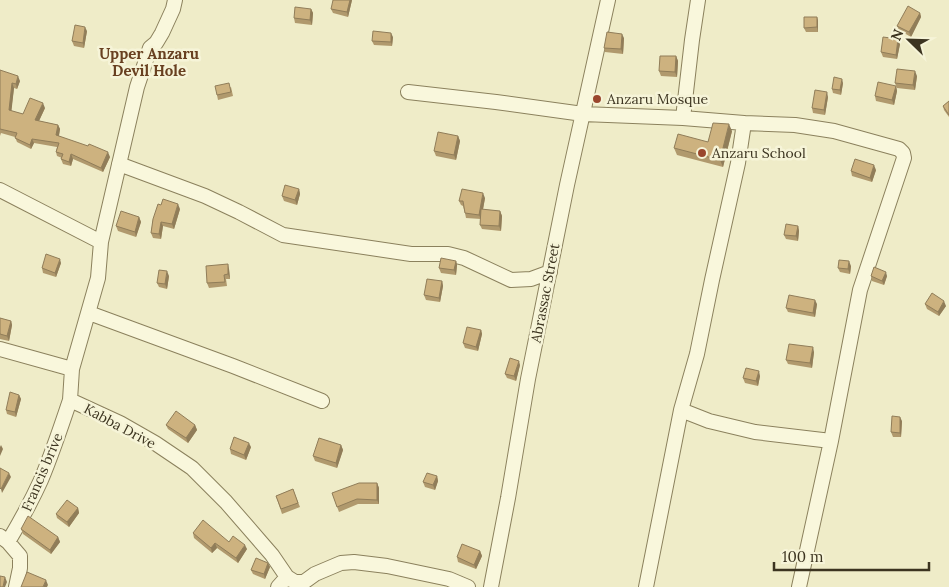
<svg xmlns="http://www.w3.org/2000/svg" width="949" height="587" viewBox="0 0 949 587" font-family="Lora,serif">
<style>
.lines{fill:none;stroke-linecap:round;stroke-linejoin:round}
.minor-casing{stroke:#8b815d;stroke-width:16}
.minor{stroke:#f9f7dc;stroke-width:14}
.wall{fill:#b0996d}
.shaded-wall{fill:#907d59}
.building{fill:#cdb27f;stroke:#907d59}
.poi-dot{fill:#9a462d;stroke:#f6f4d8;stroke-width:2}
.labels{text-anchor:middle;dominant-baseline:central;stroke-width:5;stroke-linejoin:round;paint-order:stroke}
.poi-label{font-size:14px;fill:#3c3420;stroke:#f6f4d8;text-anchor:start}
.street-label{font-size:14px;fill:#3c3420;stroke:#f6f4d8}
.neighbourhood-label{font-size:15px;font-weight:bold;fill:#684020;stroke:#f6f4d8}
</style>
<rect width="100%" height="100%" fill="#efecc8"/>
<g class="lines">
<defs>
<path id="minor" d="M 175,0 L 173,9 L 162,33 L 156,43 L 150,48 L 137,87 L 101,242 L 98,278 L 72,369 L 70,400 L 120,423 L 155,443 L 192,468 L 226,502 L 259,540 L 272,555 L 287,577 L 295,582 L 304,582 L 315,574 L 341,563 L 354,562 L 387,566 L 449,579 L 468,587
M 408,92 L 496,102 L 583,114 L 683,118 L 744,123 L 795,125 L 834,131 L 899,149 L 903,153 L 904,158 L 860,290 L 831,441 L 799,587
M 683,118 L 692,40 L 698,0
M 744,123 L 738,163 L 712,280 L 697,354 L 681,410 L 709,421 L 755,432 L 831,441
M 119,164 L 205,196 L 239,212 L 283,235 L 411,254 L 448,254 L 464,258 L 511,280 L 531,279 L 550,272
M 0,190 L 101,242
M 89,313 L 233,366 L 322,401
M 0,349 L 72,369
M 0,536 L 8,542 L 20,556 L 20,568 L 16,587
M 8,542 C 20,522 31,502 41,480 C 52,454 61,427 70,400
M 278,587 L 287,577
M 491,587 L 508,498 L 528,379 L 567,185 L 608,0
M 646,587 L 681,410"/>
</defs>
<use href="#minor" class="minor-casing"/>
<use href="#minor" class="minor"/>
</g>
<path class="wall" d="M 352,0 L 348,17 L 333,13 L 331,9 Z
M 311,9 L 313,13 L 312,25 L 295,23 L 294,18 Z
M 920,13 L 921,17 L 911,37 L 899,30 L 897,26 Z
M 817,17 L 818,21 L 818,32 L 806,32 L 804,28 Z
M 87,31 L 84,48 L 74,46 L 72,41 Z
M 393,37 L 392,46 L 374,45 L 372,41 Z
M 624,38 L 623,54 L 605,52 L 604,48 Z
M 900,44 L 897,59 L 883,57 L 881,52 Z
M 676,56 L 678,61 L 677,77 L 661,76 L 659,71 Z
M 0,70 L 20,81 L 17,89 L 14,88 L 11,111 L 23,114 L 45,108 L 39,121 L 58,125 L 60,129 L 59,136 L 110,157 L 103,172 L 73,159 L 71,166 L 63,164 L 61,159 L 62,158 L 57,156 L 56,152 L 57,147 L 34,143 L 31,149 L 17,142 L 15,137 L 1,133 L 0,136 Z
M 917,76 L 915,90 L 897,88 L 895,83 Z
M 843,83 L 841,95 L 833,93 L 832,89 Z
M 896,86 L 897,91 L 894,105 L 876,101 L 875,96 Z
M 231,87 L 233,96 L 218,100 L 217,95 Z
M 828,97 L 825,115 L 813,113 L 812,108 Z
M 949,101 L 949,117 L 944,110 L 943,106 Z
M 732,131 L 723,167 L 677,155 L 674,148 L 708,142 Z
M 458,136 L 460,141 L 456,160 L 436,156 L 434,151 Z
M 876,170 L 872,182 L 852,176 L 851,171 Z
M 299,189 L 300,194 L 297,205 L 284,201 L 282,196 Z
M 485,198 L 483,210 L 500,211 L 502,216 L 501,231 L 482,229 L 480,225 L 481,219 L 466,218 L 465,213 L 463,206 L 461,205 L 459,201 Z
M 180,209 L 174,229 L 163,226 L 161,239 L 153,238 L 151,233 L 153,219 Z
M 139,217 L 141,222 L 136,237 L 118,231 L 116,226 Z
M 798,226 L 799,231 L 798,241 L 786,239 L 784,235 Z
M 456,261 L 457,265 L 456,275 L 441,273 L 439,268 Z
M 61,263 L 56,277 L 43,273 L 42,268 Z
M 851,266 L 850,274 L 840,272 L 838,268 Z
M 229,269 L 230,279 L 226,279 L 227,286 L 209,288 L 207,283 Z
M 169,276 L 167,289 L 159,287 L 157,283 Z
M 871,276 L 887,276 L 884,285 L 872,281 Z
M 442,281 L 443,286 L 440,302 L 426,300 L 424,295 Z
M 817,304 L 815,317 L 788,312 L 786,308 Z
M 925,304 L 946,306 L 939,316 L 927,309 Z
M 0,318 L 11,321 L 12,325 L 9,341 L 0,339 Z
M 481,330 L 482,334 L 478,351 L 465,348 L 463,343 Z
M 814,352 L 812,368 L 788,364 L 786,360 Z
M 520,365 L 516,381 L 507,378 L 505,374 Z
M 760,376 L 758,386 L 745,383 L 743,378 Z
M 19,395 L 21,399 L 16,417 L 7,414 L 6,410 Z
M 902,421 L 901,437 L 893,437 L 891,432 Z
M 166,425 L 195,425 L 197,430 L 188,443 L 168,429 Z
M 341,445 L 343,450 L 337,468 L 315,461 L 313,456 Z
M 251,447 L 246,460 L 231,454 L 230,449 Z
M 437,476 L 438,481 L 435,490 L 425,487 L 423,482 Z
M 377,483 L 379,488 L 379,504 L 358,504 L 339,512 L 332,493 Z
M 293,489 L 300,507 L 282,514 L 276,496 Z
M 78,508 L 79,513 L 69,527 L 57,518 L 56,514 Z
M 21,529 L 58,537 L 60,542 L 51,554 L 23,534 Z
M 193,533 L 229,542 L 247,549 L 238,563 L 217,548 L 212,553 L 194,538 Z
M 480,551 L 482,556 L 476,569 L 458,562 L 457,557 Z
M 268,563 L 270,567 L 265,579 L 253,574 L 251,570 Z"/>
<path class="shaded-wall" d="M 350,0 L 352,0 L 348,17 L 347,12 Z
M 311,9 L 313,13 L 312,25 L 310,20 Z
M 920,13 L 921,17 L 911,37 L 909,32 Z
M 817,17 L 818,21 L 818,32 L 817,27 Z
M 85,27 L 87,31 L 84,48 L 83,43 Z
M 391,33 L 393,37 L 392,46 L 391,42 Z
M 622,34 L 624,38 L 623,54 L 621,49 Z
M 898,39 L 900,44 L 897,59 L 896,55 Z
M 676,56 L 678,61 L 677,77 L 675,72 Z
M 915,71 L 917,76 L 915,90 L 913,85 Z
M 18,76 L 20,81 L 17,89 L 16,84 Z
M 842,79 L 843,83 L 841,95 L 840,90 Z
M 12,83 L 14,88 L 11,115 L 9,110 Z
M 896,86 L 897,91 L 894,105 L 892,100 Z
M 827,92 L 828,97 L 825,115 L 824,110 Z
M 43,103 L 45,108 L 37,125 L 35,120 Z
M 729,124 L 732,131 L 723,167 L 720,160 Z
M 58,125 L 60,129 L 58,140 L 56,135 Z
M 458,136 L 460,141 L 456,160 L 454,155 Z
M 32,139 L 34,143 L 31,149 L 30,145 Z
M 108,152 L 110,157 L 103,172 L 101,168 Z
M 71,154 L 73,159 L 71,166 L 69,162 Z
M 874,165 L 876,170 L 872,182 L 870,178 Z
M 299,189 L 300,194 L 297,205 L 295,200 Z
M 483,193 L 485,198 L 481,219 L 479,215 Z
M 178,204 L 180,209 L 174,229 L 172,224 Z
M 500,211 L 502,216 L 501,231 L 499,226 Z
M 139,217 L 141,222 L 136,237 L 135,232 Z
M 161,222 L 163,226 L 161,239 L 159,234 Z
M 798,226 L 799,231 L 798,241 L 796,236 Z
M 60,259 L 61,263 L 56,277 L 55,273 Z
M 456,261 L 457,265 L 456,275 L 454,270 Z
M 849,261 L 851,266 L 850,274 L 848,269 Z
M 228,264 L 229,269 L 230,279 L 228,274 Z
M 167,271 L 169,276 L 167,289 L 165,284 Z
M 886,272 L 887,276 L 884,285 L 882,281 Z
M 442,281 L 443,286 L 440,302 L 439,298 Z
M 815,300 L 817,304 L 815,317 L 813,313 Z
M 944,301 L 946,306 L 939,316 L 938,312 Z
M 11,321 L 12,325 L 9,341 L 7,336 Z
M 481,330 L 482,334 L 478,351 L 476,347 Z
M 813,347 L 814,352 L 812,368 L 810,363 Z
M 519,361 L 520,365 L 516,381 L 514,376 Z
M 759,371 L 760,376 L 758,386 L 756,381 Z
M 19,395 L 21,399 L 16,417 L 15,412 Z
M 900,417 L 902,421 L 901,437 L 900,433 Z
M 195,425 L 197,430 L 188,443 L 186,438 Z
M 249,443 L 251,447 L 246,460 L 244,455 Z
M 1,445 L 3,449 L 0,456 L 0,447 Z
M 341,445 L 343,450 L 337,468 L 336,463 Z
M 9,473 L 11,477 L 2,493 L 1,489 Z
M 437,476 L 438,481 L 435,490 L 433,485 Z
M 377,483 L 379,488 L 379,504 L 377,500 Z
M 78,508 L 79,513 L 69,527 L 67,522 Z
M 58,537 L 60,542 L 51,554 L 50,550 Z
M 215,543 L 217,548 L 212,553 L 211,548 Z
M 245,545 L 247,549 L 238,563 L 236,558 Z
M 480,551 L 482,556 L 476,569 L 474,565 Z
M 268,563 L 270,567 L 265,579 L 264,574 Z
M 5,577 L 7,582 L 5,587 L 3,587 Z
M 46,580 L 48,585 L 47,587 L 43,587 Z"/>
<path class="building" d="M 333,0 L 350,0 L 347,12 L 331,9 Z
M 908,6 L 920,13 L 909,32 L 897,26 Z
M 295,7 L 311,9 L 310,20 L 294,18 Z
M 804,17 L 817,17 L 817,27 L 804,28 Z
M 75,25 L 85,27 L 83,43 L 72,41 Z
M 373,31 L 391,33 L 391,42 L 372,41 Z
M 607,32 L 622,34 L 621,49 L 604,48 Z
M 883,37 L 898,39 L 896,55 L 881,52 Z
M 660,56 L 676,56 L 675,72 L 659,71 Z
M 897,69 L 915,71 L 913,85 L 895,83 Z
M 0,70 L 18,76 L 16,84 L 12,83 L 9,110 L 23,114 L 30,98 L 43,103 L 35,120 L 58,125 L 56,135 L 88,146 L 89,144 L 108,152 L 101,168 L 71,154 L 69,162 L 61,159 L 63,154 L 56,152 L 59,143 L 32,139 L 30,145 L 15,138 L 17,133 L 0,129 Z
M 834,77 L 842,79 L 840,90 L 832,89 Z
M 878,82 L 896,86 L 892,100 L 875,96 Z
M 229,83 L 231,92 L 217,95 L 215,86 Z
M 815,90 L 827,92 L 824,110 L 812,108 Z
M 949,101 L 949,115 L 943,106 Z
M 713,123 L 729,124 L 720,160 L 674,148 L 678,134 L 708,142 Z
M 438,132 L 458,136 L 454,155 L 434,151 Z
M 855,159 L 874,165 L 870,178 L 851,171 Z
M 285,185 L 299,189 L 295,200 L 282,196 Z
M 462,189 L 483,193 L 479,215 L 465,213 L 463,201 L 459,201 Z
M 163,199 L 178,204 L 172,224 L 161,222 L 159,234 L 151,233 L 153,219 L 158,204 L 161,205 Z
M 481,209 L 500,211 L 499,226 L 480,225 Z
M 121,211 L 139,217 L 135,232 L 116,226 Z
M 786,224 L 798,226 L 796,236 L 784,235 Z
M 46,254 L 60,259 L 55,273 L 42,268 Z
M 441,258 L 456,261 L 454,270 L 439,268 Z
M 839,260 L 849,261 L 848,269 L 838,268 Z
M 228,264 L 228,274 L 224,275 L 225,282 L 207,283 L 206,266 Z
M 874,267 L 886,272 L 882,281 L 871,276 Z
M 159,270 L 167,271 L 165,284 L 157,283 Z
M 427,279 L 442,281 L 439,298 L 424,295 Z
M 932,293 L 944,301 L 938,312 L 925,304 Z
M 789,295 L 815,300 L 813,313 L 786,308 Z
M 0,318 L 11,321 L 7,336 L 0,334 Z
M 467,327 L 481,330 L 476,347 L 463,343 Z
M 789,344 L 813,347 L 810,363 L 786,360 Z
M 510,358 L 519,361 L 514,376 L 505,374 Z
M 746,368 L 759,371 L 756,381 L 743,378 Z
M 10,392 L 19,395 L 15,412 L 6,410 Z
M 176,411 L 195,425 L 186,438 L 166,425 Z
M 892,416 L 900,417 L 900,433 L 891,432 Z
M 234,437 L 249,443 L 244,455 L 230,449 Z
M 319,438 L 341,445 L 336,463 L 313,456 Z
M 0,468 L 9,473 L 1,489 L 0,488 Z
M 427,473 L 437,476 L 433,485 L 423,482 Z
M 359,483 L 377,483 L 377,500 L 357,499 L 337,507 L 332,493 Z
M 293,489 L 298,503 L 281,509 L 276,496 Z
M 67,500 L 78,508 L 67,522 L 56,514 Z
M 28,516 L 58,537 L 50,550 L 21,529 Z
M 203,520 L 229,542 L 233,536 L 245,545 L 236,558 L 215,543 L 211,548 L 193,533 Z
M 462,544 L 480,551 L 474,565 L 457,557 Z
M 256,558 L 268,563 L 264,574 L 251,570 Z
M 27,572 L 46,580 L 43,587 L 21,587 Z
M 0,576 L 5,577 L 3,587 L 0,587 Z"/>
<g class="poi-dot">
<circle cx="597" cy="99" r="5"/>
<circle cx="702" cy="153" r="5"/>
</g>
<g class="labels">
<g class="poi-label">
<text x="607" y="99">Anzaru Mosque</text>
<text x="712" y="153">Anzaru School</text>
</g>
<g class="street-label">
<text transform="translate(545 293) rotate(-79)">Abrassac Street</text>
<text transform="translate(120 426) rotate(28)">Kabba Drive</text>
<text transform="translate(42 472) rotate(-67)">Francis brive</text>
</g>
<g class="neighbourhood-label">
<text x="149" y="53">Upper Anzaru<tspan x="149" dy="17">Devil Hole</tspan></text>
</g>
</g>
<g transform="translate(909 40) rotate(293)" stroke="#f6f4d8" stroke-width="4" paint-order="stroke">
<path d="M0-4L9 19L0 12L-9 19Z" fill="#3c3420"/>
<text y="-8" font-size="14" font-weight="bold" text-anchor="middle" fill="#3c3420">N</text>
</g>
<path d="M774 562v8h155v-8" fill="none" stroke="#3c3420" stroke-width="2.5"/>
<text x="782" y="562" font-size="15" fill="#3c3420" stroke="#f6f4d8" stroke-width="4" paint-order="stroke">100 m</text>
</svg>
